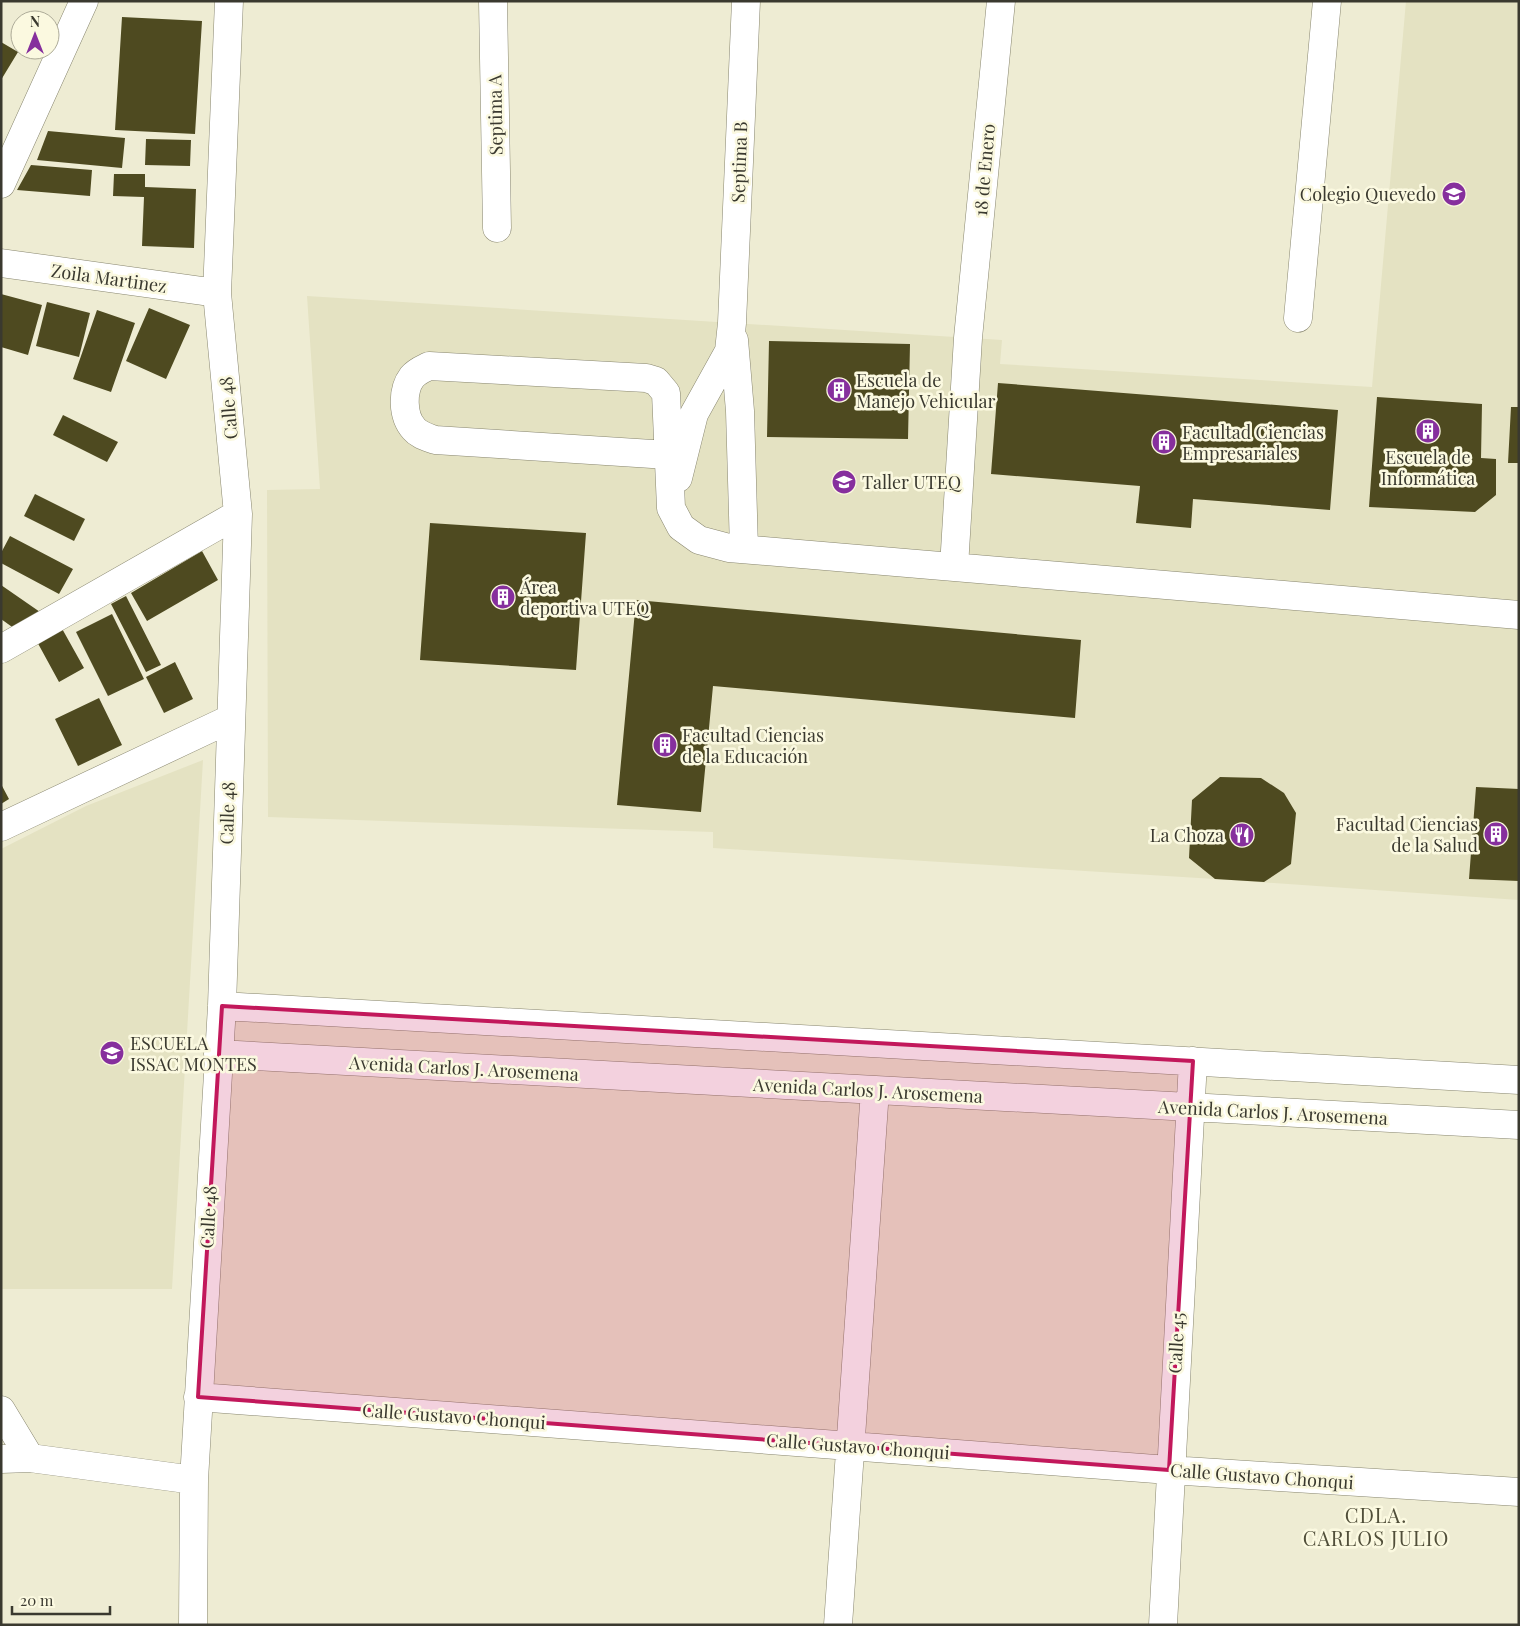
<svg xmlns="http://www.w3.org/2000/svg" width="1520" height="1626" viewBox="0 0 1520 1626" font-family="'Playfair Display',serif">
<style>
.built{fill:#e4e2c2}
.building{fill:#4e4a20}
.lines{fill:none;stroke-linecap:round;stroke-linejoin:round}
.minor-casing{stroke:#88866f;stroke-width:29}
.minor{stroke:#fff;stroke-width:28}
.marked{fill:#c2185b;fill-opacity:0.2;stroke:#c2185b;stroke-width:4;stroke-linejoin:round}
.labels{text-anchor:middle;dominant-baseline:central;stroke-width:5;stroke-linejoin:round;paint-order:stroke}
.street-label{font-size:18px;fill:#3a392f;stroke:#fbf9e0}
.poi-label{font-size:18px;fill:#3a392f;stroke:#fbf9e0;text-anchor:start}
.quarter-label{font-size:20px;letter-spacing:1px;fill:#514f3a;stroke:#fbf9e0}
</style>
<rect width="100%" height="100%" fill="#eeecd3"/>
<path class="built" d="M 1406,1 L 1519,1 L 1519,900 L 1215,879 L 713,848 L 713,832 L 268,817 L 267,490 L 320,489 L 307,296 L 1002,340 L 1000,364 L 1372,387 Z
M 203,760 L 172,1289 L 1,1289 L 1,849 L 86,806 Z"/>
<path class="building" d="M 122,17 L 202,21 L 195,134 L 115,130 Z
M 1,42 L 18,52 L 1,80 Z
M 48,131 L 125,138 L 122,168 L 37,160 Z
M 146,139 L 191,140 L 190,166 L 145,165 Z
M 31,165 L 92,170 L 90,196 L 17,190 Z
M 114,174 L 145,174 L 145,187 L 196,189 L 194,248 L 142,246 L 144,197 L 113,196 Z
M 1,294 L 42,305 L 28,355 L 1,347 Z
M 47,302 L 90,313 L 79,357 L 36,346 Z
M 149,308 L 190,325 L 166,379 L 126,361 Z
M 97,310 L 135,323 L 111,392 L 73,379 Z
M 769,341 L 910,344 L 908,439 L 767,437 Z
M 998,383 L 1338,410 L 1330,510 L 1193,499 L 1191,528 L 1136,523 L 1140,486 L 991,474 Z
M 1377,397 L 1482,404 L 1481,458 L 1496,459 L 1496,495 L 1475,512 L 1369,507 Z
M 1511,407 L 1519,407 L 1519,463 L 1508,463 Z
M 63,415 L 118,442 L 107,462 L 53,435 Z
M 35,494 L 85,519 L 74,541 L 24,516 Z
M 430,523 L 586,533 L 576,670 L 420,660 Z
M 10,536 L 73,569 L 59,594 L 1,563 L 1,553 Z
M 202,551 L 218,580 L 147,621 L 131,593 Z
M 1,585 L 40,612 L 15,629 L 1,619 Z
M 126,596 L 161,665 L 146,672 L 111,604 Z
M 636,600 L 1081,640 L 1075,718 L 713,686 L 701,812 L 617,805 Z
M 112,614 L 144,679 L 108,696 L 76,632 Z
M 60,625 L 84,668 L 59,682 L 35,638 Z
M 175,662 L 193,699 L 164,713 L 146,677 Z
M 99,698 L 122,745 L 78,766 L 55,719 Z
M 1220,777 L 1261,778 L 1284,793 L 1296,813 L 1291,864 L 1264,882 L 1215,879 L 1189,858 L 1192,800 Z
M 1,784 L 9,799 L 1,804 Z
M 1476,787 L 1519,789 L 1519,881 L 1469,879 Z"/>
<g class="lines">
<defs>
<path id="minor" d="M 493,1 L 497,228
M 1,184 L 84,1
M 1,263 L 217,293
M 1298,318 L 1327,1
M 734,340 L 740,411 L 744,549
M 668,455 L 435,440 C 427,437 419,435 414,429 C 402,416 402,390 412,377 C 417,371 423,369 429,366 L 646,378 L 656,381 L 666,393 L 671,508 L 681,527 L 699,540 L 729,548 L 1519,615
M 678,478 L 694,414 L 729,351 L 732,323 L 746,1
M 954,567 L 968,338 L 1001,1
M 1,649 L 238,514
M 1,827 L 230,719
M 222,1006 L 1519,1080
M 218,1054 L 1519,1125
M 198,1397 L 1169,1470 L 1519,1492
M 1,1410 L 30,1458
M 1,1459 L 30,1458 L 194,1480
M 193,1625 L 194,1480 L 222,1006 L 238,514 L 217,293 L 229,1
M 838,1625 L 875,1090
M 1163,1625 L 1193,1061"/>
</defs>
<use href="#minor" class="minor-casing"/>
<use href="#minor" class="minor"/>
</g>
<path class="marked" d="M 222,1006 L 1193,1061 L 1169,1470 L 198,1397 Z"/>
<defs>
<symbol id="school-disc" viewBox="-11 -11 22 22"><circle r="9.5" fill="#862f9d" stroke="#fbf9e0"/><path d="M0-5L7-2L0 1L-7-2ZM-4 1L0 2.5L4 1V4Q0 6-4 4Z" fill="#fff"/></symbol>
<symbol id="building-disc" viewBox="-11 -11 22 22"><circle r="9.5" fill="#862f9d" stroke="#fbf9e0"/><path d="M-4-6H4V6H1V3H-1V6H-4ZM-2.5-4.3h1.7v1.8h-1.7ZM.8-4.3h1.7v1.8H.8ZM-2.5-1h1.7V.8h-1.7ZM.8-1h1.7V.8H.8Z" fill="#fff"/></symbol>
<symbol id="university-disc" viewBox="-11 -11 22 22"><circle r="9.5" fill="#862f9d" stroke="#fbf9e0"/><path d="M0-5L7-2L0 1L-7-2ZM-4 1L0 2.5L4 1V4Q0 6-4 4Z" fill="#fff"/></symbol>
<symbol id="restaurant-disc" viewBox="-11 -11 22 22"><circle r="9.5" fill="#862f9d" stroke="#fbf9e0"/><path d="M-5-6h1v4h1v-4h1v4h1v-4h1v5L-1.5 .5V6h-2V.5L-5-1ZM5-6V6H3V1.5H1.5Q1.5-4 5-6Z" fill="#fff"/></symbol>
</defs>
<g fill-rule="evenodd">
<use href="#school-disc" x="1440" y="180" width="28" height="28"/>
<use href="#building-disc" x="825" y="376" width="28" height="28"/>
<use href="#building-disc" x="1414" y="417" width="28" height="28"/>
<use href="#building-disc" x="1150" y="428" width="28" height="28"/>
<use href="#university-disc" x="830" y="468" width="28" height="28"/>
<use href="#building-disc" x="489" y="583" width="28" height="28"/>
<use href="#building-disc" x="651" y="731" width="28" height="28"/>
<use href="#building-disc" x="1482" y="820" width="28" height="28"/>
<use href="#restaurant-disc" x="1228" y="821" width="28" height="28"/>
<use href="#school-disc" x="98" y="1039" width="28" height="28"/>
</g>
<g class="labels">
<g class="street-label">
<text transform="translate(495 115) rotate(-91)">Septima A</text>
<text transform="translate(739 162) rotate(-88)">Septima B</text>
<text transform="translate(984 170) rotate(-85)">18 de Enero</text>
<text transform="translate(109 278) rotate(8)">Zoila Martinez</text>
<text transform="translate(228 408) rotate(-95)">Calle 48</text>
<text transform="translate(227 813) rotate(-88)">Calle 48</text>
<text transform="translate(464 1068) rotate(3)">Avenida Carlos J. Arosemena</text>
<text transform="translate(868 1090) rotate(3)">Avenida Carlos J. Arosemena</text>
<text transform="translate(1273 1112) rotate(3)">Avenida Carlos J. Arosemena</text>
<text transform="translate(208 1217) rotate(-87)">Calle 48</text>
<text transform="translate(1176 1343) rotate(-87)">Calle 45</text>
<text transform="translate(454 1416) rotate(4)">Calle Gustavo Chonqui</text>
<text transform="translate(858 1446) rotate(4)">Calle Gustavo Chonqui</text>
<text transform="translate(1262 1476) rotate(4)">Calle Gustavo Chonqui</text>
</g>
<g class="poi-label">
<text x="1436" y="194" text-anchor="end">Colegio Quevedo</text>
<text x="856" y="380">Escuela de<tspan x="856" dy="21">Manejo Vehicular</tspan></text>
<text x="1182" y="432">Facultad Ciencias<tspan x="1182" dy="21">Empresariales</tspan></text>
<text x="1428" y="457" text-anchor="middle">Escuela de<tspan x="1428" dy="21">Informática</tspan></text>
<text x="862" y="482">Taller UTEQ</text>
<text x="520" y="587">Área<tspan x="520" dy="21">deportiva UTEQ</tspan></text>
<text x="682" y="735">Facultad Ciencias<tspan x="682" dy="21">de la Educación</tspan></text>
<text x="1478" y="824" text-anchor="end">Facultad Ciencias<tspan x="1478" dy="21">de la Salud</tspan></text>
<text x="1224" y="835" text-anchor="end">La Choza</text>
<text x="130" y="1043">ESCUELA<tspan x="130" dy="21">ISSAC MONTES</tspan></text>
</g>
<g class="quarter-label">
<text x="1376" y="1514">CDLA.<tspan x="1376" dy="23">CARLOS JULIO</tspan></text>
</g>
</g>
<rect width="1520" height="1626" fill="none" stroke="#3a392f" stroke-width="5"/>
<g transform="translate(35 35)"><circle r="24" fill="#fbf9e0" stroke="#aeac99"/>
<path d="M0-4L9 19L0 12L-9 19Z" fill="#862f9d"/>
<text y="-8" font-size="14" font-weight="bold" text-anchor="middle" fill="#3a392f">N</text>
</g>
<path d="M12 1606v8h98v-8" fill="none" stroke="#3a392f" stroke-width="2.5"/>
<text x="20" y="1606" font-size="15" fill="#3a392f" stroke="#fbf9e0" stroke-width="4" paint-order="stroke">20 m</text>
</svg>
